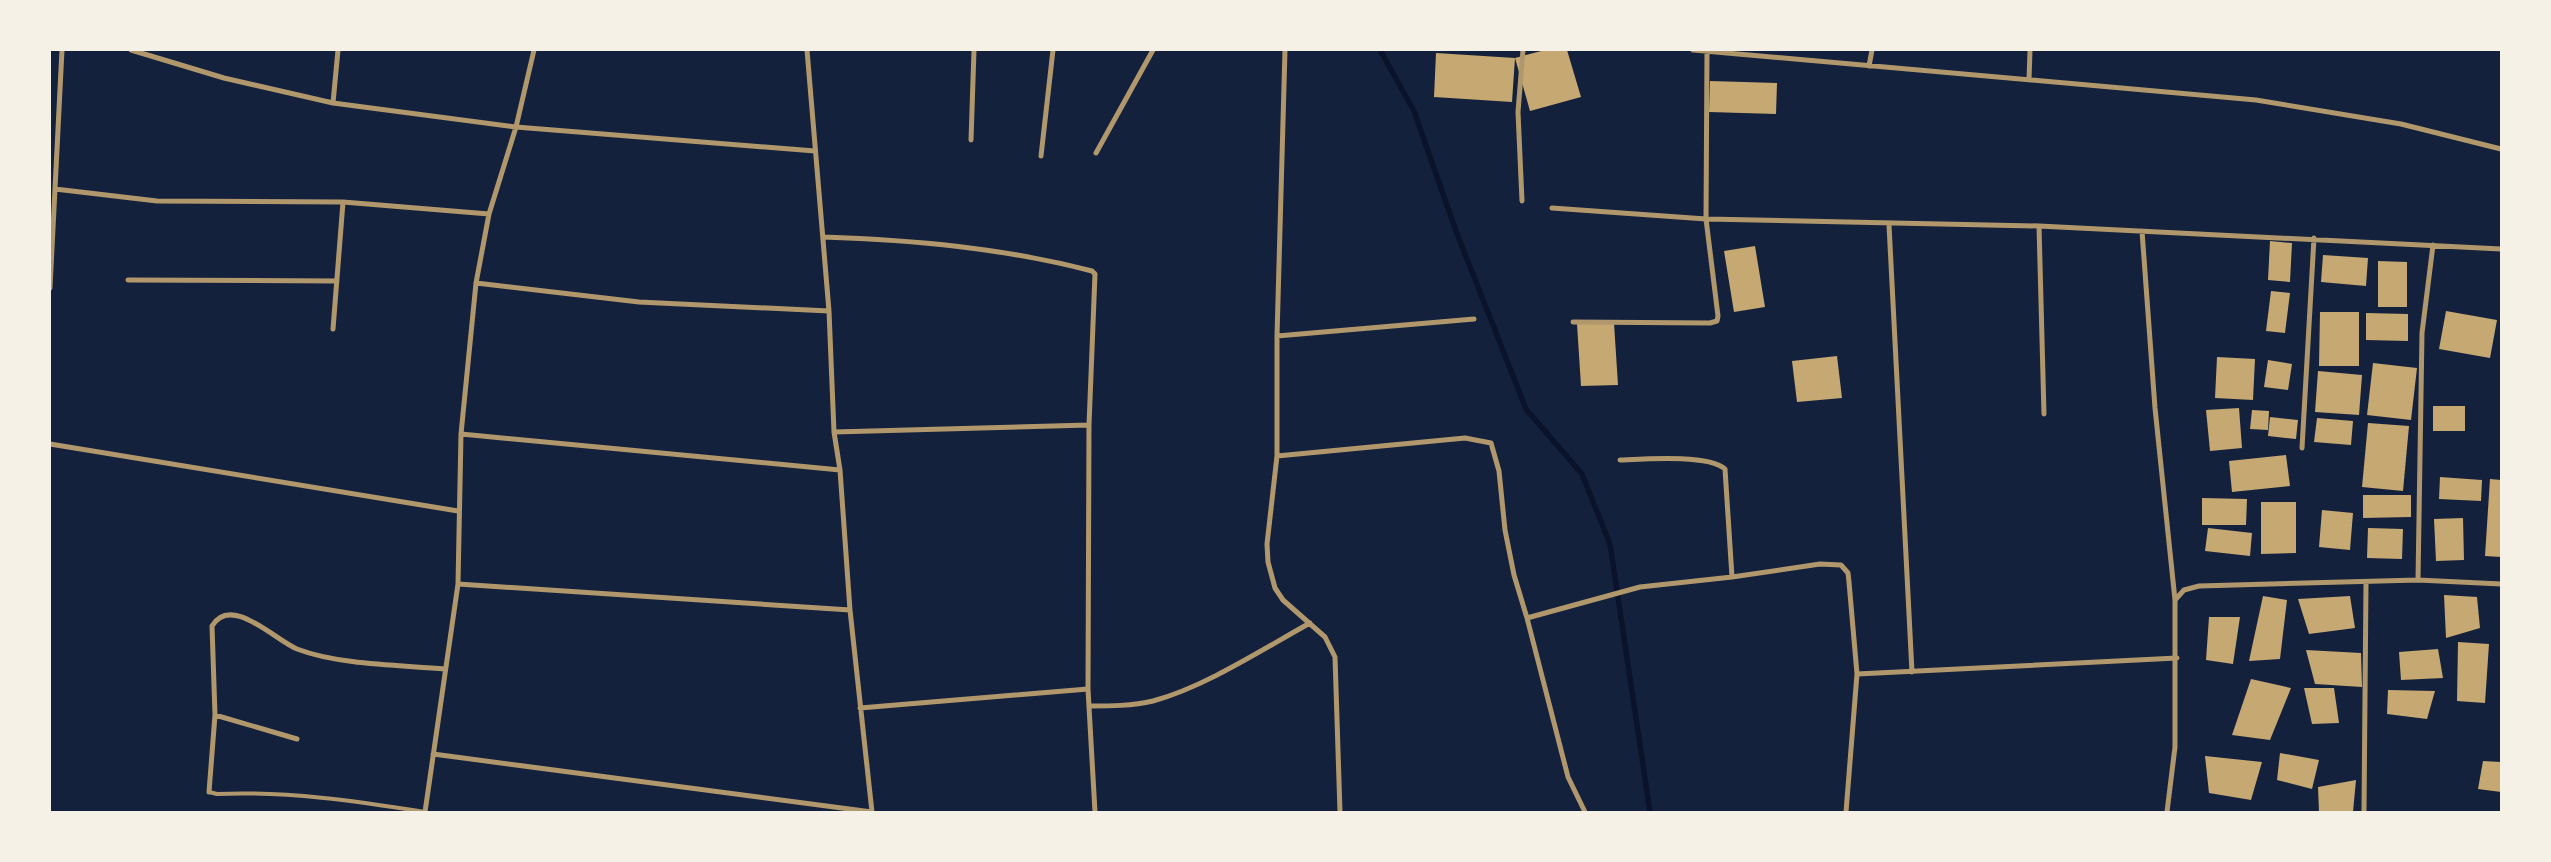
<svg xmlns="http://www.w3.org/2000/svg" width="2551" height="862" viewBox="0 0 2551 862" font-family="'Archivo Narrow',sans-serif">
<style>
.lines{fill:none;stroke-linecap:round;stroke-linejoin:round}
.stream{stroke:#0b132b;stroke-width:5.5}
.building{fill:#c6a872}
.service{stroke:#b1986c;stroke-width:4}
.minor{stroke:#b1986c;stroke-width:5}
</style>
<rect width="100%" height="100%" fill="#14213d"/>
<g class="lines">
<path class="stream" d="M 1380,50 L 1414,111 L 1456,231 L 1526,409 L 1582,474 L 1610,544 L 1650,812"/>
</g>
<path class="building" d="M 1545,50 L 1567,50 L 1581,97 L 1530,111 L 1515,58 Z
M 1436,53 L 1515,58 L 1512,102 L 1434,97 Z
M 1710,81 L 1777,83 L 1776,114 L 1709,112 Z
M 2270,241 L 2292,243 L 2290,282 L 2268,280 Z
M 1755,246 L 1765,307 L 1734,312 L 1724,251 Z
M 2323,255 L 2368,258 L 2366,286 L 2321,282 Z
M 2378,261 L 2407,262 L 2407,307 L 2378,307 Z
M 2271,291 L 2290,293 L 2285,333 L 2266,331 Z
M 2446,311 L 2497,320 L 2490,358 L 2439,349 Z
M 2320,312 L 2359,312 L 2359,366 L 2319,366 Z
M 2366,313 L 2408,314 L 2408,341 L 2366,340 Z
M 1614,323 L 1618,385 L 1581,386 L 1577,324 Z
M 1837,356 L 1842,398 L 1797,402 L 1792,361 Z
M 2217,357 L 2255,359 L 2253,400 L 2215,398 Z
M 2268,360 L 2292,364 L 2288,390 L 2264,387 Z
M 2373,363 L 2417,368 L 2411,420 L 2367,415 Z
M 2318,371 L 2362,375 L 2359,415 L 2315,412 Z
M 2433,406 L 2465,406 L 2465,431 L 2433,431 Z
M 2239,408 L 2242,448 L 2210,451 L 2206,410 Z
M 2252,410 L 2269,411 L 2268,430 L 2250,429 Z
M 2270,417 L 2298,420 L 2296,439 L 2268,436 Z
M 2317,418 L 2353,421 L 2351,445 L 2314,442 Z
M 2368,423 L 2409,426 L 2403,491 L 2362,487 Z
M 2286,455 L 2290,486 L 2232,492 L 2229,461 Z
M 2440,477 L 2482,480 L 2481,501 L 2439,499 Z
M 2490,479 L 2501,480 L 2501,557 L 2485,556 Z
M 2363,495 L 2411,495 L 2411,517 L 2363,518 Z
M 2202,498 L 2247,499 L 2246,525 L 2202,525 Z
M 2261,502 L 2296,502 L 2296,553 L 2261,554 Z
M 2322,510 L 2353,513 L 2350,550 L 2319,547 Z
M 2463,518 L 2464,560 L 2436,561 L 2434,519 Z
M 2208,528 L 2252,533 L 2250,556 L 2205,551 Z
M 2368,528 L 2403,529 L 2402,559 L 2367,558 Z
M 2444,595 L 2477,597 L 2480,628 L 2446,638 Z
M 2263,596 L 2287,600 L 2280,659 L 2249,661 Z
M 2350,596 L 2355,628 L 2309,634 L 2298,599 Z
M 2209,617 L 2240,617 L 2233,664 L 2206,660 Z
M 2458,642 L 2489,644 L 2485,703 L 2457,701 Z
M 2438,649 L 2443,678 L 2401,680 L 2399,652 Z
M 2306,650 L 2361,653 L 2362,687 L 2315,684 Z
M 2251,679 L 2291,688 L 2270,740 L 2232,735 Z
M 2304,688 L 2334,688 L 2339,723 L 2312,724 Z
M 2388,690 L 2435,691 L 2427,719 L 2387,714 Z
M 2280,753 L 2319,760 L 2312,789 L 2277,780 Z
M 2205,756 L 2262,762 L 2251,800 L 2209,793 Z
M 2483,761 L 2501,762 L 2501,792 L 2478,789 Z
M 2356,780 L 2353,812 L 2319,812 L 2318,787 Z"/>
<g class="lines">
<path class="service" d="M 209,792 L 217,794 C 287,791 356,801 425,812"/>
<path class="minor" d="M 131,50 L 224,78 L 333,103 L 516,127 L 815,151
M 807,50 L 829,311 L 834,432 L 840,470 L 850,610 L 872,812
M 1285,50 L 1277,336 L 1277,456 L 1267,544 L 1268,562 L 1275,588 L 1283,600 L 1325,637 L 1335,657 L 1340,812
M 1693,50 L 2256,100 L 2401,124 L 2501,149
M 1869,66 L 1872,50
M 2029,80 L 2030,50
M 333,103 L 338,50
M 971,140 L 974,50
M 1096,153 L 1153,50
M 1041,156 L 1053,50
M 55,189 L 157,201 L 343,202 L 489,214
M 1522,201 L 1518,112 L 1523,50
M 1552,208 L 1706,219 L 2039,226 L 2501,249
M 1889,225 L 1912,672
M 2039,226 L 2044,414
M 2142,231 L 2155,408 L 2175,600 L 2175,747 L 2167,812
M 823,237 C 914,240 1003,248 1092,271 L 1095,274 L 1089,425 L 1088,689 L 1095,812
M 128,280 L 337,281
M 476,283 L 639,302 L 829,311
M 50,288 L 62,50
M 1573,322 L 1710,323 L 1717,321 L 1718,316 L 1706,219 L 1707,51
M 333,329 L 343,202
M 1277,336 L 1474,319
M 834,432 L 1089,425
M 461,434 L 840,470
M 50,444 L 458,511
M 2302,448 L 2314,238
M 1277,456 L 1465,438 L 1491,443 L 1499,471 L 1505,530 L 1514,575 L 1527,618 L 1568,777 L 1585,812
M 1620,460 C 1643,459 1709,454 1725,469 L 1732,577
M 2418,580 L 2422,333 L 2433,245
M 458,584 L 850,610
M 2175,600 L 2184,590 L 2199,586 L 2418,580 L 2501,584
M 1527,618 L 1640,587 L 1732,577 L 1820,564 L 1841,565 L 1848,573 L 1849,582 L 1857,674 L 1846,812
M 1857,674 L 2177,658
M 1089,706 C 1110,706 1132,706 1153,701 C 1205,687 1263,649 1310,623
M 860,708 L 1088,689
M 215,715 L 297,739
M 433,754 L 872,812
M 209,792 L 215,715 L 212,626 C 231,594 275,640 297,649 C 339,665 400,665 445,669
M 425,812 L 458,584 L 461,434 L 476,283 L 489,214 L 516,127 L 534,50
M 2364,812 L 2366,583"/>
</g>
<rect width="2551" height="862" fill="none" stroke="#f6f1e7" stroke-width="102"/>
</svg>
